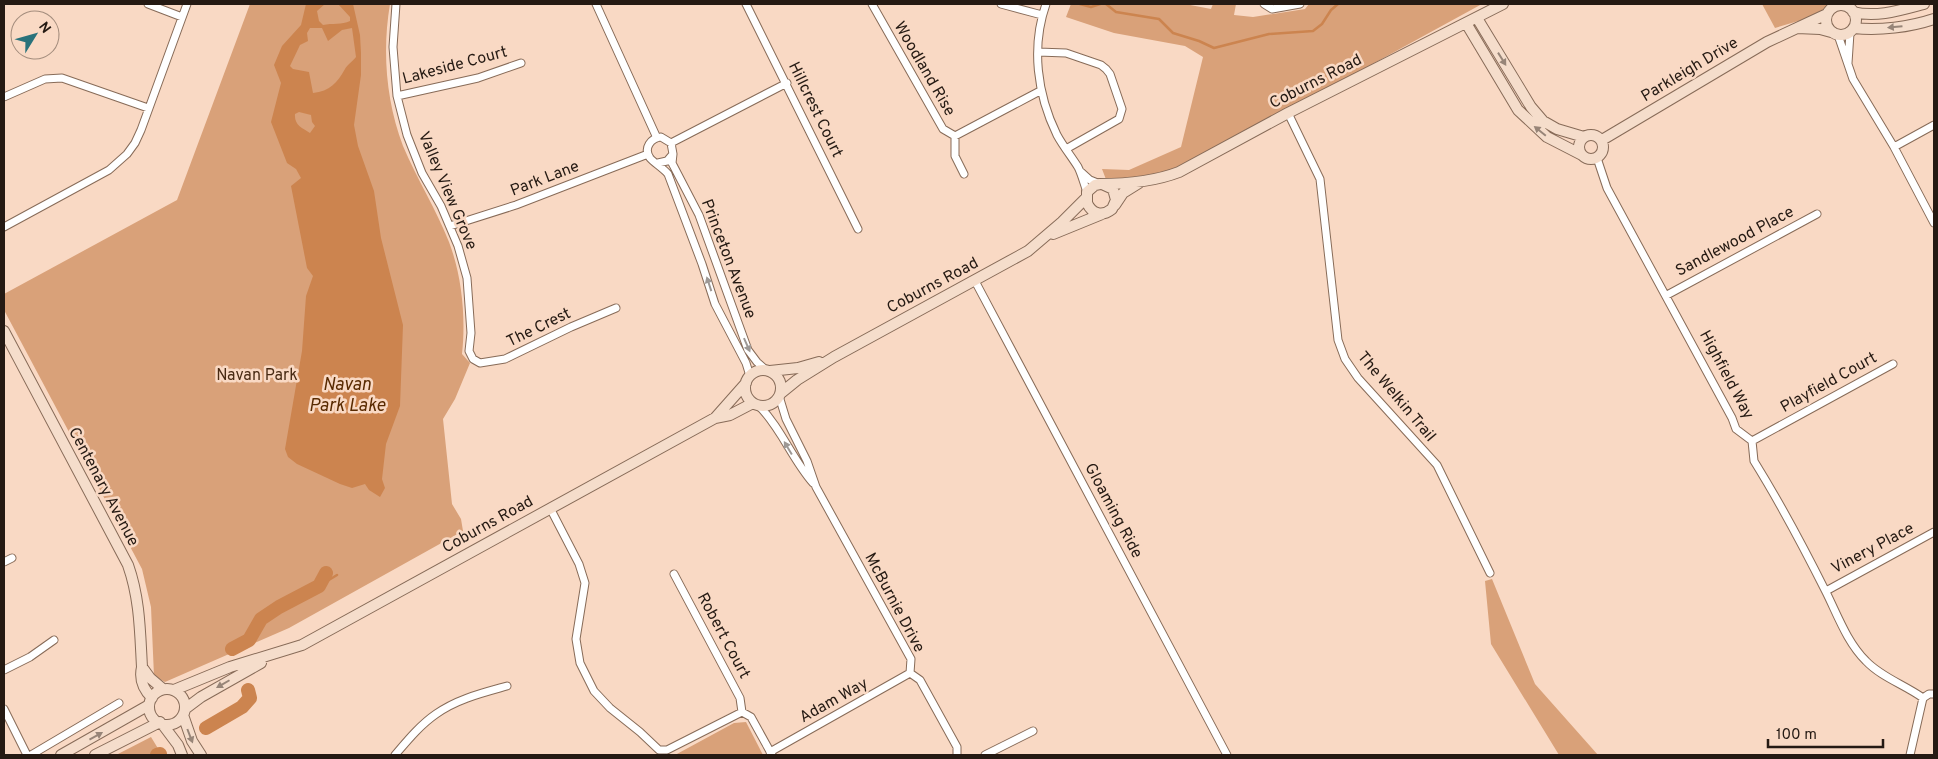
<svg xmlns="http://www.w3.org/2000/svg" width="1938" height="759" viewBox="0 0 1938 759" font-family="Overpass,sans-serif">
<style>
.green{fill:#d9a179}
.water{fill:#cc844f;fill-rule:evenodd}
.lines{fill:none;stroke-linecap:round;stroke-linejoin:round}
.stream{stroke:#cc844f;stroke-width:2.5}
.river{stroke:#cc844f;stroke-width:14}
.street-casing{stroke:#876b58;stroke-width:9}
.secondary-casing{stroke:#876b58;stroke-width:12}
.street{stroke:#fff;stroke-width:7}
.secondary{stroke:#f5ddcb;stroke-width:10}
.oneway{fill:#978578}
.oneway2{fill:#9d9895}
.labels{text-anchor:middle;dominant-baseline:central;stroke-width:5;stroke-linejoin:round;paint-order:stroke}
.street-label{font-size:16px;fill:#251a13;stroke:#f9d9c4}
.park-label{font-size:16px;fill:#482a13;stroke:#f9d9c4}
.water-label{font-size:18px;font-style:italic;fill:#592a00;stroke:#f9d9c4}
</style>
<rect width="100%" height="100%" fill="#f9d9c4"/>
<path class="green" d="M 250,4 L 390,4 C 382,51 386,101 403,146 C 417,179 436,209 449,242 C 462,276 466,318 462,354 L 470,363 L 455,399 L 443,419 L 452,504 L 461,519 L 463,531 L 289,628 L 165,682 L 154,676 L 151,607 L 142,569 L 4,310 L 4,294 L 177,200 Z
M 1071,4 L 1185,4 L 1211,9 L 1213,4 L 1236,4 L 1234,15 L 1253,17 L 1305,9 L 1309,4 L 1482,4 L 1175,172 L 1107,182 L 1102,169 L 1129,170 L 1181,147 L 1203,57 L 1185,46 L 1114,33 L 1066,17 Z
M 1762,4 L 1831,4 L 1822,14 L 1775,28 Z
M 1492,579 L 1535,684 L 1598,755 L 1559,755 L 1491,644 L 1485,581 Z
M 746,722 L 763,755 L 675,755 L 734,723 Z
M 151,737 L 162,755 L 116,755 Z"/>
<path class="water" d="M 306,4 L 325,4 L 317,11 L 319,21 L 323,25 C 332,23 342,25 350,21 L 350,17 L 338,4 L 353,4 L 360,35 L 361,53 L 361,75 L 354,125 L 358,146 L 374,191 L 381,238 L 403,325 L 400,406 L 386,444 L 382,479 L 385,488 L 380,497 L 369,490 L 365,484 L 352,488 L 340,484 L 297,464 L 288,457 L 285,449 L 302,351 L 306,296 L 313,276 L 307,268 L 291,186 L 301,178 L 296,169 L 287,163 L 271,122 L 281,83 L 274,65 L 282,46 L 301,25 ZM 310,28 L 322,28 L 328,41 L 342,30 L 352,28 L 356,57 C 353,61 347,65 345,69 C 337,83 330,91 313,93 L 309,72 L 293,69 L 290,66 L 300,45 L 308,41 L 307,33 ZM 299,112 L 311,115 L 312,122 L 315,126 L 310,133 C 302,128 294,125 295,114 Z"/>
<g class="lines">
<path class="stream" d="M 1080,4 L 1091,7 L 1100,4
M 1106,4 L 1116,12 L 1159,19 L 1173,33 L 1199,41 L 1214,48 L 1269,34 L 1313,31 L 1322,24 L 1331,10 L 1338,4
M 319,586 L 337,575"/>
<path class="river" d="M 232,649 L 249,640 L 261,619 L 279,607 L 319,586 L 326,573
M 206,728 L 242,707 L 250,698 L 248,690
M 157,755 L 160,754"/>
<defs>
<path id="street" d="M 148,4 L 182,17
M 396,4 L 393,47 L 397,96 L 407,135 L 422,173 L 441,206 L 458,246 L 467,278 L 471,333 L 469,351 L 473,359 L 480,363 L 505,359 L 571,327 L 616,308
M 596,4 L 657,138
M 746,4 L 858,229
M 872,4 L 943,129 L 955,136 L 1040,91
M 1001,4 L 1042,15
M 1046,4 C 1031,47 1037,94 1057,135 C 1063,146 1071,156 1078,167 C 1082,175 1084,184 1087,192
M 1264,4 L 1272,9 L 1300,4
M 1848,4 L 1850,8
M 1833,7 L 1834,4
M 1838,35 L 1853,79 L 1894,147 L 1934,223
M 1038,52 L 1066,53 L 1101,65 L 1106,69 L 1110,74 L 1122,109 L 1119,119 L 1066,149
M 1848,63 L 1850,33
M 397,96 L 478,78 L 521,63
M 4,97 L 45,79 L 62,78 L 148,108
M 1288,113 L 1320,179 L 1338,340 L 1345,359 L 1358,378 L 1437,465 L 1490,573
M 955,136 L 955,156 L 964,174
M 671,143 L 787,83
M 1894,147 L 1934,125
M 673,154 L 672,163 L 699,215 L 748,350 L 757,362 L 766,370
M 1597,158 L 1607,188 L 1732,418 L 1736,429 L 1752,441 L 1754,461 C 1780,503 1804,548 1826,592 C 1838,616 1847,642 1866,661 C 1881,677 1905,685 1923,698 L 1929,694 L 1934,694
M 658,163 L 667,161 L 673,154 L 671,143 L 661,137 C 651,138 643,148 650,158 C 653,162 663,168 668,174 L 702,264 L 715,304 L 746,363 L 750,376
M 1080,171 L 1090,180 L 1100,184
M 450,226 L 516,205 L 648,154
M 4,227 L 109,170 L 127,154 L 135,143 L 141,130 L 187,4
M 975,281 L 1227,755
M 1667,295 L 1817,214
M 779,396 L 786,419 L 807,461 L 816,487 L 911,659 L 910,673
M 759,406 C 781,428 792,459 813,483
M 1752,441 L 1893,364
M 550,508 L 579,564 L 585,583 L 576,639 L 580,663 L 594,691 L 610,708 L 640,732 L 659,750 L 667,750 L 742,712 L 751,717 L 772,755
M 4,562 L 12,558
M 674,574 L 740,698 L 742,712
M 1826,591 L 1934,532
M 4,670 L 30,657 L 54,640
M 910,673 L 920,680 L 957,747 L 957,755
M 4,709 L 27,755
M 770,752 L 910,673
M 31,755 L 119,703
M 395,755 C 407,741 420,725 436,714 C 457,699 482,693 507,686
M 985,755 L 1033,731
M 1910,755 L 1923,698"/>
<path id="secondary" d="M1826 20a15 15 0 1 1 30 0a15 15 0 1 1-30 0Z
M 1853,12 C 1877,18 1901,10 1924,4
M 1477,18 L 1531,107 L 1543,121 L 1557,129 L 1584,137
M 1466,23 L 1518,110 L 1547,137 L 1582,155
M 1797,28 L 1820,29 L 1831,32
M 1854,28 C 1879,31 1910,27 1934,19
M1579 147a12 12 0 1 1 24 0a12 12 0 1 1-24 0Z
M 1602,140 L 1767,42 L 1827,14
M 1102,184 L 1113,189 L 1116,200 L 1112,209 C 1102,217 1092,214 1087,203 L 1087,192 L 1095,185 L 1100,184 C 1127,184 1153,182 1179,172 L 1288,113 L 1503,4
M 1115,205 L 1123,193 L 1139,183
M 1053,234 L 1102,214
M 4,331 L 128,565 C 140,599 140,632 142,667 C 139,680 143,689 152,698
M745 388a18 18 0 1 1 36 0a18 18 0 1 1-36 0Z
M 770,371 L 798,368 L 819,362
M 781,393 L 797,380 L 834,357 L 1028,251 L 1062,222 L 1086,198
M 715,418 L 746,383
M 142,667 L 150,678 L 163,689
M149 707a18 18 0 1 1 36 0a18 18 0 1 1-36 0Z
M 174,690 L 230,667 L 302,645 L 715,418 L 730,415 L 753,403
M 185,709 L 201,697 L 261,663
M 183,715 L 192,741 L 201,755
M 163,725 L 178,745 L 182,755
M 61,755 L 149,705
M 95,755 L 160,722"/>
</defs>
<use href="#street" class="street-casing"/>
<use href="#secondary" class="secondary-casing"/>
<use href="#street" class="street"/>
<use href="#secondary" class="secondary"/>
</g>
<defs><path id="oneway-solid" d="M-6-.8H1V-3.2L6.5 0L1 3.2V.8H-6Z" transform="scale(1.25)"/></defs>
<g class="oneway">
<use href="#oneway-solid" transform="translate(1895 27) rotate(175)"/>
<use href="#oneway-solid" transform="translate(1502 59) rotate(58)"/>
<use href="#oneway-solid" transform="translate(1540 131) rotate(-141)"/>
<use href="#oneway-solid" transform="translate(223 684) rotate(150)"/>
<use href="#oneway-solid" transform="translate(96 736) rotate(-29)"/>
<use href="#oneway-solid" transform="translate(190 736) rotate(69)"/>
</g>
<g class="oneway2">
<use href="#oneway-solid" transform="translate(709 284) rotate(-108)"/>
<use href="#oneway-solid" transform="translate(747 345) rotate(66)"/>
<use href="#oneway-solid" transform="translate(788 448) rotate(-121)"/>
</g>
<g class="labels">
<g class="street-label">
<text transform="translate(455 66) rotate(-15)">Lakeside Court</text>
<text transform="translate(924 69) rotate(60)">Woodland Rise</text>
<text transform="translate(1690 70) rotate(-31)">Parkleigh Drive</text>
<text transform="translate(1316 82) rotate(-27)">Coburns Road</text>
<text transform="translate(815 110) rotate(64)">Hillcrest Court</text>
<text transform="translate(545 179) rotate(-21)">Park Lane</text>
<text transform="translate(447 191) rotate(67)">Valley View Grove</text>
<text transform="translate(1735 242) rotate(-28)">Sandlewood Place</text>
<text transform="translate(728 259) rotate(69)">Princeton Avenue</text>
<text transform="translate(933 286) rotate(-28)">Coburns Road</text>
<text transform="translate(539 328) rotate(-26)">The Crest</text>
<text transform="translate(1726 375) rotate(62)">Highfield Way</text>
<text transform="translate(1829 383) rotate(-29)">Playfield Court</text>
<text transform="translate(1396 397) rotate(50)">The Welkin Trail</text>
<text transform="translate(103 487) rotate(62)">Centenary Avenue</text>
<text transform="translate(1113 511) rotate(62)">Gloaming Ride</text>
<text transform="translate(488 525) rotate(-29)">Coburns Road</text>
<text transform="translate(1873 549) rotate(-28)">Vinery Place</text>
<text transform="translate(894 603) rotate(62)">McBurnie Drive</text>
<text transform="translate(723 636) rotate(62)">Robert Court</text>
<text transform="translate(834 701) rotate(-29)">Adam Way</text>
</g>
<g class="park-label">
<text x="257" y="376">Navan Park</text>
</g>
<g class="water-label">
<text x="347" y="385">Navan<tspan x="347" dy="21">Park Lake</tspan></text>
</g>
</g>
<rect width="1938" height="759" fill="none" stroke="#251a13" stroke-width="10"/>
<g transform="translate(35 35) rotate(53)"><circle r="24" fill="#f9d9c4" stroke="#a48d7d"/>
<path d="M0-4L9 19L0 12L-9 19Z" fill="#29727b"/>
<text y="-8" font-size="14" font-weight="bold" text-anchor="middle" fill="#251a13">N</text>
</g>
<path d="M1768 739v8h115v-8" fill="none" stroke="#251a13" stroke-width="2.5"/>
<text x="1776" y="739" font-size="15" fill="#251a13" stroke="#f9d9c4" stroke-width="4" paint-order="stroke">100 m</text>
</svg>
